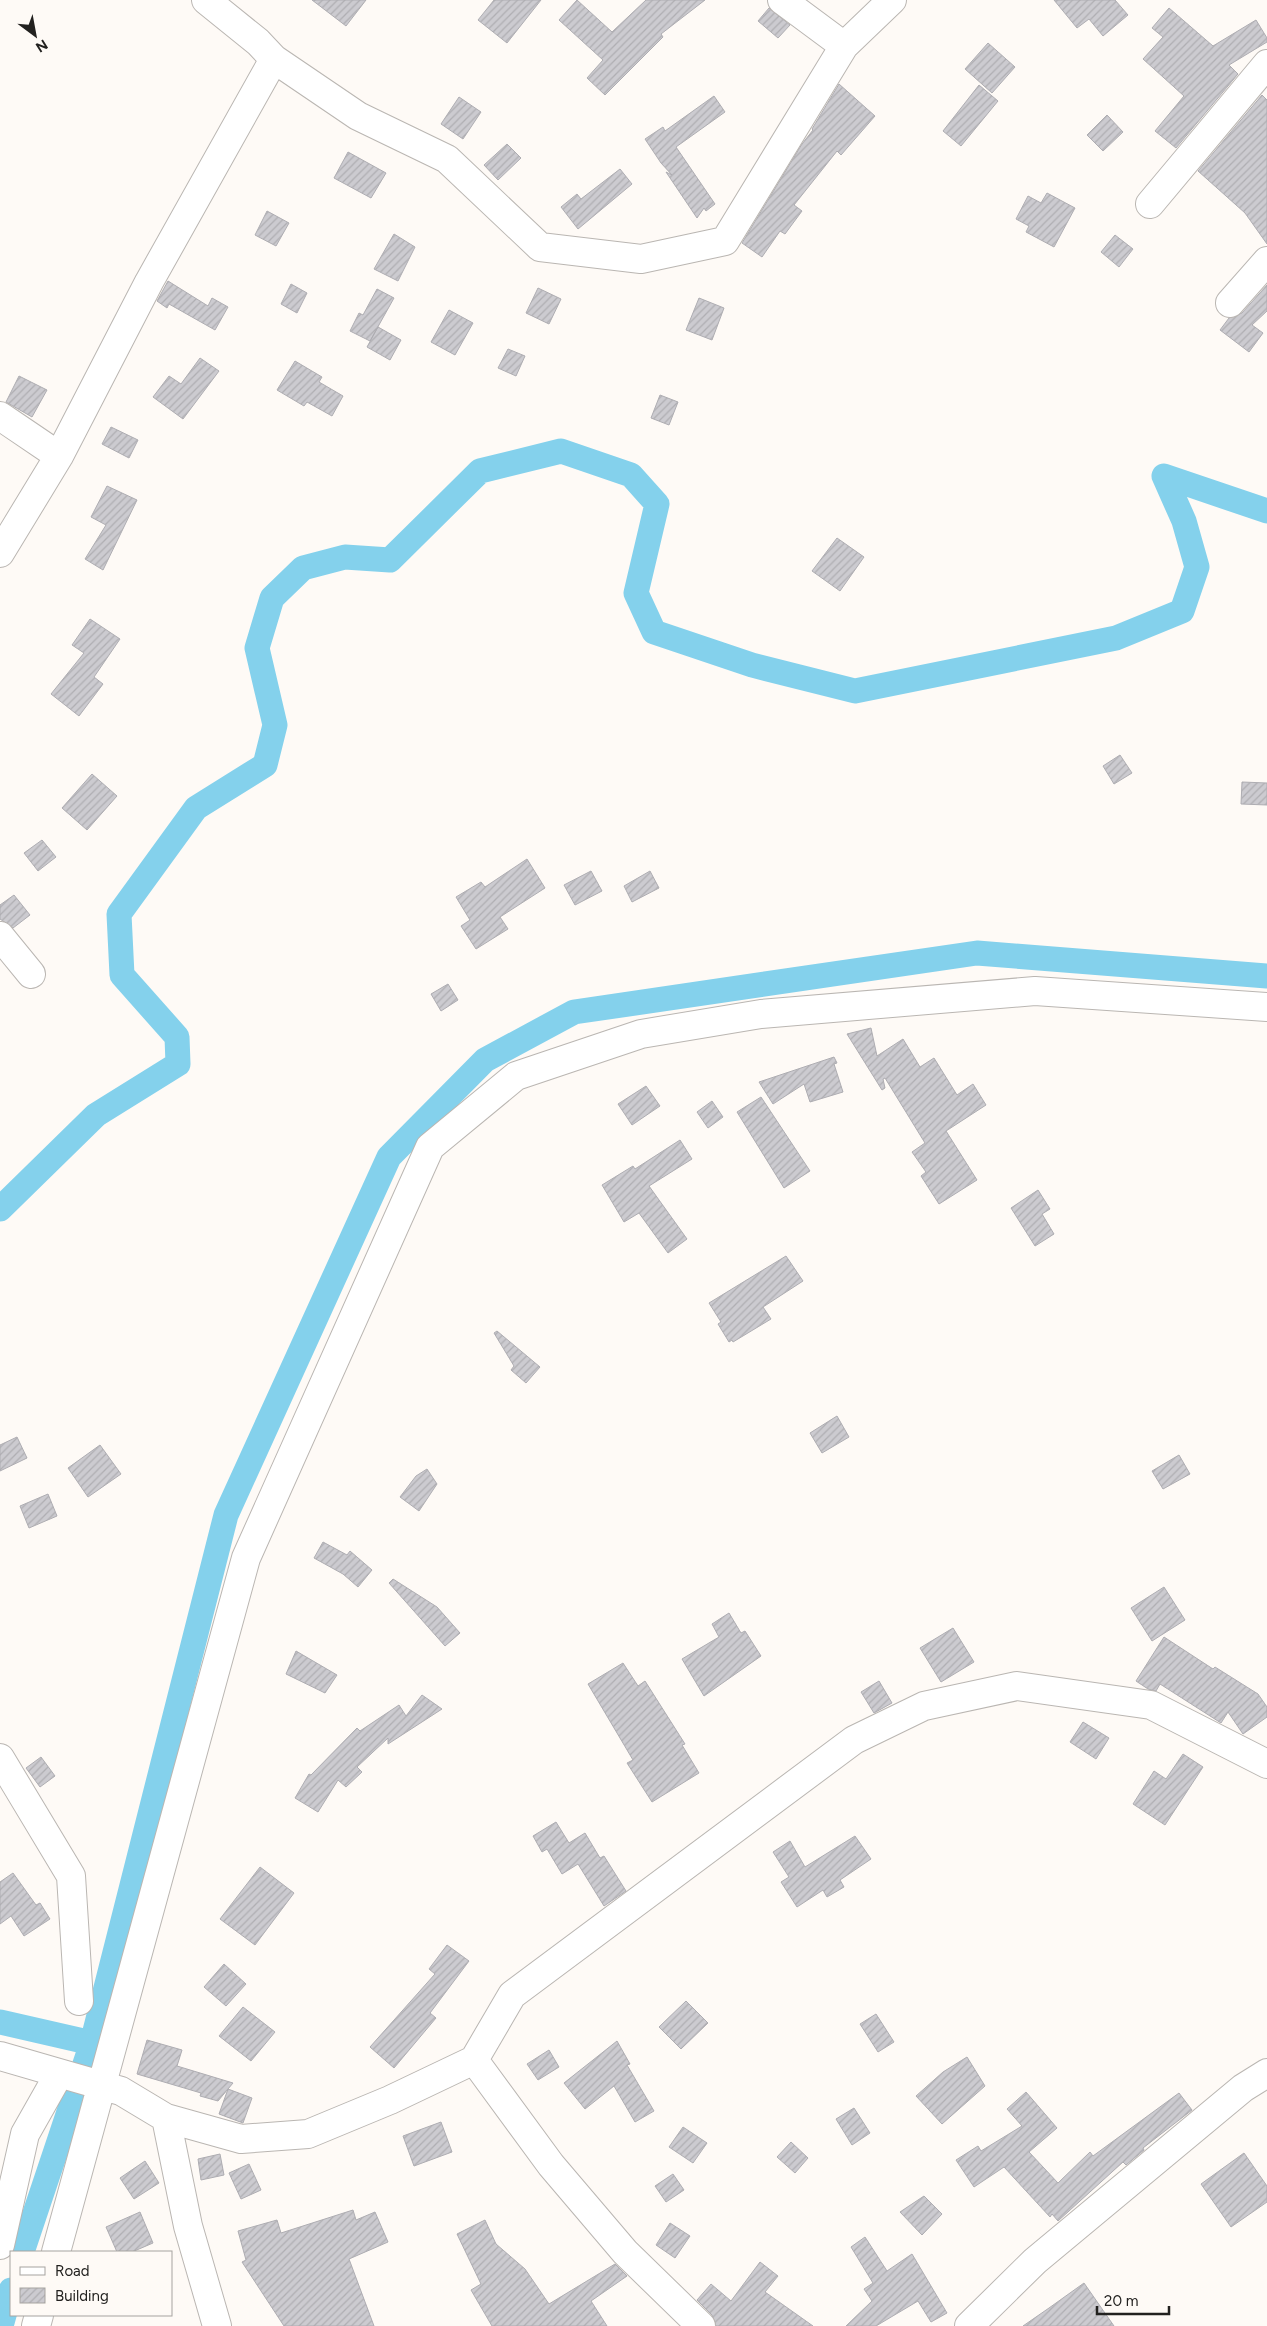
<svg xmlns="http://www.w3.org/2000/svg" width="1267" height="2326" viewBox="0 0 1267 2326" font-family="Figtree,sans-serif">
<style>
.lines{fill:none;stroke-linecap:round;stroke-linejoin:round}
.canal{stroke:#84d1ec;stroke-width:25}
.building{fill:url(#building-hatch);stroke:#aeadb2}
.minor-casing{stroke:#bab6b2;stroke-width:30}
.minor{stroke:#fff;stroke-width:28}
</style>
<defs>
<pattern id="building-hatch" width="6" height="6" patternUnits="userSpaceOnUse" patternTransform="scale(1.25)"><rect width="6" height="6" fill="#cccbd0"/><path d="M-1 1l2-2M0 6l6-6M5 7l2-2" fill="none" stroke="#afaeb2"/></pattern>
</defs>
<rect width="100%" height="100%" fill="#fefaf6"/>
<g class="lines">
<path class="canal" d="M 0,1209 L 96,1115 L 178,1064 L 177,1037 L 122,975 L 119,914 L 196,808 L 265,765 L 275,725 L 257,648 L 272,598 L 303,568 L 345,557 L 390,560 L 480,471 L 561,451 L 631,475 L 657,504 L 636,593 L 654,632 L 752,665 L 855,691 L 1116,638 L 1182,611 L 1197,567 L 1184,521 L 1164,476 L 1267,511
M 0,2022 L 92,2043
M 22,2252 L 92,2043 L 226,1515 L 389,1157 L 485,1060 L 574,1012 L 977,953 L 1267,976
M 1,2326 L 11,2290"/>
</g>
<path class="building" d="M 312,0 L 366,0 L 346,26 Z
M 494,0 L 541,0 L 507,43 L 478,20 Z
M 577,0 L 612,32 L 646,0 L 705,0 L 661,34 L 663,37 L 605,95 L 587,78 L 603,60 L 559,20 Z
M 1054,0 L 1115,0 L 1128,15 L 1103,36 L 1089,19 L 1077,28 Z
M 769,8 L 790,25 L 778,38 L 758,21 Z
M 1169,8 L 1213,46 L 1256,20 L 1267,38 L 1267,42 L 1229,65 L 1238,74 L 1176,148 L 1155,131 L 1184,96 L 1143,59 L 1163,37 L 1152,28 Z
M 988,43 L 1015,67 L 992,93 L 965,69 Z
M 839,84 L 875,116 L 841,155 L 837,151 L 794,205 L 802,211 L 785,234 L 780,231 L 762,257 L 742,243 L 802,144 L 813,130 L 812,129 Z
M 979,85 L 998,101 L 961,146 L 943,131 Z
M 1262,95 L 1267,100 L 1267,244 L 1245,213 L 1198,171 Z
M 714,96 L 725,112 L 676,147 L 715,204 L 706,211 L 704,208 L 697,218 L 666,172 L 672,175 L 661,163 L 645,139 L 663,127 L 665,131 Z
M 459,97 L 481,112 L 463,139 L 441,124 Z
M 1107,115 L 1123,132 L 1103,151 L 1087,135 Z
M 507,144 L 521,158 L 498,180 L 484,165 Z
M 348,152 L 386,173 L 371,198 L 334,178 Z
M 620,169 L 632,184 L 578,229 L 561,207 L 577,194 L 581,199 Z
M 1047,193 L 1075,208 L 1054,247 L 1026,232 L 1029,226 L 1016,219 L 1028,196 L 1041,203 Z
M 267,211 L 289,223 L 276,246 L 255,235 Z
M 394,234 L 415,247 L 398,281 L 374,269 Z
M 1115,235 L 1133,249 L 1119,267 L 1101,252 Z
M 168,281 L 208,306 L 212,298 L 228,307 L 215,330 L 169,304 L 167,308 L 157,301 Z
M 291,284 L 307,293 L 297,313 L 281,304 Z
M 1267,285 L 1267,311 L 1252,325 L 1263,333 L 1249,352 L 1220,330 L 1229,318 L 1242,313 Z
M 538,288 L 561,299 L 549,324 L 526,313 Z
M 377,289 L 394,298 L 370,341 L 350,331 L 359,313 L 363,315 Z
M 699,298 L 724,308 L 712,340 L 686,330 Z
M 449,310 L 473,323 L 455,355 L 431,342 Z
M 378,327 L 401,340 L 390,360 L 367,347 Z
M 508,349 L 525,356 L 516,376 L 498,368 Z
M 200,358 L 219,371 L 183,419 L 153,397 L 169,376 L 181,384 Z
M 295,361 L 322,377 L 319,382 L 343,396 L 332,416 L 307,402 L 304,406 L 277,390 Z
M 19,376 L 47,390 L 32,417 L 6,402 Z
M 660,395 L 678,402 L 669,425 L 651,418 Z
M 111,427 L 138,440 L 129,458 L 102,444 Z
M 107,486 L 137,500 L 103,570 L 85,559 L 106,525 L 91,517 Z
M 837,538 L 864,557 L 840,591 L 812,571 Z
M 90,619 L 120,639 L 94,677 L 103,684 L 79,716 L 51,694 L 84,653 L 72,645 Z
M 1120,755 L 1132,773 L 1114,784 L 1103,766 Z
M 92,774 L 117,796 L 87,830 L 62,808 Z
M 1242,782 L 1267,783 L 1267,805 L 1241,804 Z
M 42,840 L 56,857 L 38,871 L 24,853 Z
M 527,859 L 545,888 L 500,917 L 508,929 L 476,949 L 461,926 L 470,920 L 456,897 L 481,882 L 485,887 Z
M 591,871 L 602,891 L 575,905 L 564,885 Z
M 650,871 L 659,888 L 632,902 L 624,886 Z
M 14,895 L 30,915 L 13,928 L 0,919 L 0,905 Z
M 448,984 L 458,1000 L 441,1011 L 431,994 Z
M 871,1028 L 877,1056 L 903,1039 L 920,1067 L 934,1058 L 957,1095 L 973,1084 L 986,1105 L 946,1131 L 977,1180 L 939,1204 L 921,1176 L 926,1172 L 912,1152 L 925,1143 L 885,1078 L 883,1079 L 885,1088 L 882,1090 L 847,1034 Z
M 834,1057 L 837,1063 L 834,1064 L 843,1092 L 810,1102 L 804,1084 L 773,1104 L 759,1082 Z
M 646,1086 L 660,1106 L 632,1125 L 618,1104 Z
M 761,1097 L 810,1171 L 784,1188 L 737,1112 Z
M 712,1101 L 723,1117 L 708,1128 L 697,1112 Z
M 680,1140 L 692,1159 L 649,1186 L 687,1239 L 668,1253 L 639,1213 L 624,1222 L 602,1185 L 633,1166 L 635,1169 Z
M 1038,1190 L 1050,1209 L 1042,1214 L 1054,1234 L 1035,1246 L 1011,1208 Z
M 786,1256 L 803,1281 L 763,1307 L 771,1319 L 733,1342 L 732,1340 L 729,1342 L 718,1324 L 721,1322 L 709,1303 Z
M 497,1331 L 540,1367 L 526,1383 L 511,1370 L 514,1366 L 494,1333 Z
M 837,1416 L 849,1437 L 822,1453 L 810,1433 Z
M 17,1437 L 27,1458 L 0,1471 L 0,1445 Z
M 100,1445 L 121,1474 L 88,1497 L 68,1468 Z
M 1179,1455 L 1190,1474 L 1163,1489 L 1152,1471 Z
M 427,1469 L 437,1484 L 419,1511 L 400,1497 L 416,1476 Z
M 48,1494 L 57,1516 L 29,1528 L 20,1506 Z
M 323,1542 L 347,1555 L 350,1551 L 372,1570 L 358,1587 L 343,1574 L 314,1558 Z
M 393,1579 L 437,1607 L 460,1633 L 445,1646 L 389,1583 Z
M 1164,1587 L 1185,1620 L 1152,1641 L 1131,1608 Z
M 729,1613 L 741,1633 L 745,1631 L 761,1656 L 704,1696 L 682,1659 L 719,1637 L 712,1624 Z
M 953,1628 L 974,1662 L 941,1682 L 920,1648 Z
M 1164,1637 L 1213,1669 L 1215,1667 L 1258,1694 L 1267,1707 L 1267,1717 L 1243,1734 L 1228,1712 L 1221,1723 L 1160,1684 L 1156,1691 L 1148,1689 L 1136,1681 Z
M 296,1651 L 337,1675 L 325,1693 L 286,1674 Z
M 623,1663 L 638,1686 L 645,1681 L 685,1744 L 682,1745 L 699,1773 L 652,1802 L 627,1763 L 633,1760 L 588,1684 Z
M 879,1681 L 892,1703 L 874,1713 L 861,1692 Z
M 422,1695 L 442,1709 L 388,1744 L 388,1738 L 357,1767 L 362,1772 L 346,1787 L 338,1780 L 318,1812 L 295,1798 L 309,1774 L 311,1775 L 357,1728 L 360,1731 L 399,1705 L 406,1716 Z
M 1083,1722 L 1109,1738 L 1096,1759 L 1070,1742 Z
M 1183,1754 L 1203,1767 L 1165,1825 L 1133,1804 L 1154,1771 L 1166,1779 Z
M 41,1757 L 55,1776 L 40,1787 L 26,1768 Z
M 556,1822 L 569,1843 L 585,1833 L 600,1858 L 604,1856 L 626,1891 L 604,1906 L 578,1864 L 562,1874 L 547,1849 L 542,1852 L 533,1836 Z
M 855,1836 L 871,1859 L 840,1880 L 844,1887 L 827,1897 L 823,1890 L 797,1907 L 781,1882 L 789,1877 L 773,1852 L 790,1841 L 805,1867 Z
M 260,1867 L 294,1893 L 255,1945 L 220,1919 Z
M 13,1873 L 36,1905 L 40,1903 L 50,1919 L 24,1936 L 11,1916 L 0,1924 L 0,1882 Z
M 447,1945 L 469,1961 L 430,2013 L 436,2018 L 394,2068 L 370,2047 L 435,1974 L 429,1969 Z
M 224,1964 L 246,1984 L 226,2006 L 204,1987 Z
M 686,2001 L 708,2023 L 681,2049 L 659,2027 Z
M 243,2007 L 275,2032 L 251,2061 L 219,2036 Z
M 876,2014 L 894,2042 L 878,2052 L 860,2024 Z
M 147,2040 L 182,2050 L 177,2066 L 233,2083 L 228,2089 L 252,2098 L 243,2123 L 219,2114 L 228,2089 L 218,2101 L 200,2096 L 201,2093 L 137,2074 Z
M 617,2041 L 630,2064 L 627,2065 L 654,2111 L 635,2122 L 614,2086 L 585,2109 L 564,2083 Z
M 549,2050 L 559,2067 L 538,2080 L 527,2064 Z
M 967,2057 L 985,2086 L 942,2124 L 916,2096 L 943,2072 Z
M 1026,2092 L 1057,2128 L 1029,2152 L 1058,2183 L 1090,2152 L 1093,2156 L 1179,2093 L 1192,2110 L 1143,2148 L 1144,2150 L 1126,2165 L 1123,2162 L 1058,2221 L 1052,2214 L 1050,2217 L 1004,2167 L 974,2187 L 956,2160 L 978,2146 L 981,2151 L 1022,2126 L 1007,2109 Z
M 854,2108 L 870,2133 L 852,2145 L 836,2119 Z
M 441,2122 L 452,2152 L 414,2166 L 403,2136 Z
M 683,2127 L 707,2143 L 693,2163 L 669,2147 Z
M 791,2142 L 808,2158 L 795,2173 L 777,2157 Z
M 1244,2153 L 1267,2186 L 1267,2202 L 1231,2227 L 1201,2184 Z
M 220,2154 L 224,2175 L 201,2180 L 198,2159 Z
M 145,2161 L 159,2183 L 134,2199 L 120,2178 Z
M 249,2164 L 261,2190 L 241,2199 L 229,2173 Z
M 673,2174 L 684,2190 L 666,2202 L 655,2186 Z
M 924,2196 L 942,2214 L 922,2235 L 900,2212 Z
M 353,2210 L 356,2220 L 375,2212 L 388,2242 L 349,2259 L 374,2326 L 284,2326 L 242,2262 L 246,2260 L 238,2231 L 277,2220 L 281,2233 Z
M 140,2212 L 153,2243 L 132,2252 L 117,2252 L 106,2227 Z
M 485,2220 L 496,2244 L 525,2269 L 549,2304 L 615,2264 L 627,2276 L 591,2301 L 607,2326 L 492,2326 L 471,2290 L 481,2284 L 457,2234 Z
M 670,2223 L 690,2236 L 675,2258 L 656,2245 Z
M 865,2237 L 887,2271 L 912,2254 L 947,2313 L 931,2322 L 918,2301 L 876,2326 L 846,2326 L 872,2301 L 864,2289 L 873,2283 L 851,2247 Z
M 760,2262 L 778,2276 L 765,2292 L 813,2326 L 716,2326 L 712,2315 L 697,2300 L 711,2284 L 731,2301 Z
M 1084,2283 L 1114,2326 L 1023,2326 L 1049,2308 Z"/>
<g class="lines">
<defs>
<path id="minor" d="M 206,0 L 258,42 L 274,59 L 358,116 L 447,159 L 540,247 L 641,259 L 725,241 L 844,46 L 892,0
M 782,0 L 844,46
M 1150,204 L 1267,64
M 1230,303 L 1267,261
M 0,416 L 59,456
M 0,553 L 59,456 L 149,282 L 274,59
M 0,936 L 31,974
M 0,1758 L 71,1876 L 79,2001
M 0,2056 L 121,2091 L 166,2118 L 241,2139 L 308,2134 L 390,2100 L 474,2060 L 551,2165 L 625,2252 L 701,2326
M 474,2060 L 512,1995 L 854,1740 L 924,1706 L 1017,1686 L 1151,1705 L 1267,1764
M 166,2118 L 188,2226 L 217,2326
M 0,2245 L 25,2134 L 59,2074
M 56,2252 L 246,1558 L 430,1147 L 516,1076 L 641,1034 L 761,1014 L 1035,991 L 1267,1007
M 36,2326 L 39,2315
M 969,2326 L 1035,2261 L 1243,2088 L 1267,2073"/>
</defs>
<use href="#minor" class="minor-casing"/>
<use href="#minor" class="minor"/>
</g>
<rect x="10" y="2251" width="162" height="65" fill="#fefaf6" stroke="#a6a3a0"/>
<rect x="20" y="2267" width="25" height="8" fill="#ffffff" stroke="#a6a3a0"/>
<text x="55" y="2276" font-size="15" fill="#22211f">Road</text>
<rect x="20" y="2288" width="25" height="15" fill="url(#building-hatch)" stroke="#a6a3a0"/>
<text x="55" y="2301" font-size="15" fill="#22211f">Building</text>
<g transform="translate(35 35) rotate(148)" stroke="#fefaf6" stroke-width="4" paint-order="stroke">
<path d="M0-4L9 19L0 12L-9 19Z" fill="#22211f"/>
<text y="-8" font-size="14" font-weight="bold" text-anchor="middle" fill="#22211f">N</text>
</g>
<path d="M1097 2306v8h72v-8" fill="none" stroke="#22211f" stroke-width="2.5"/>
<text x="1104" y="2306" font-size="15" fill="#22211f" stroke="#fefaf6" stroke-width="4" paint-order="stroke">20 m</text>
</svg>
